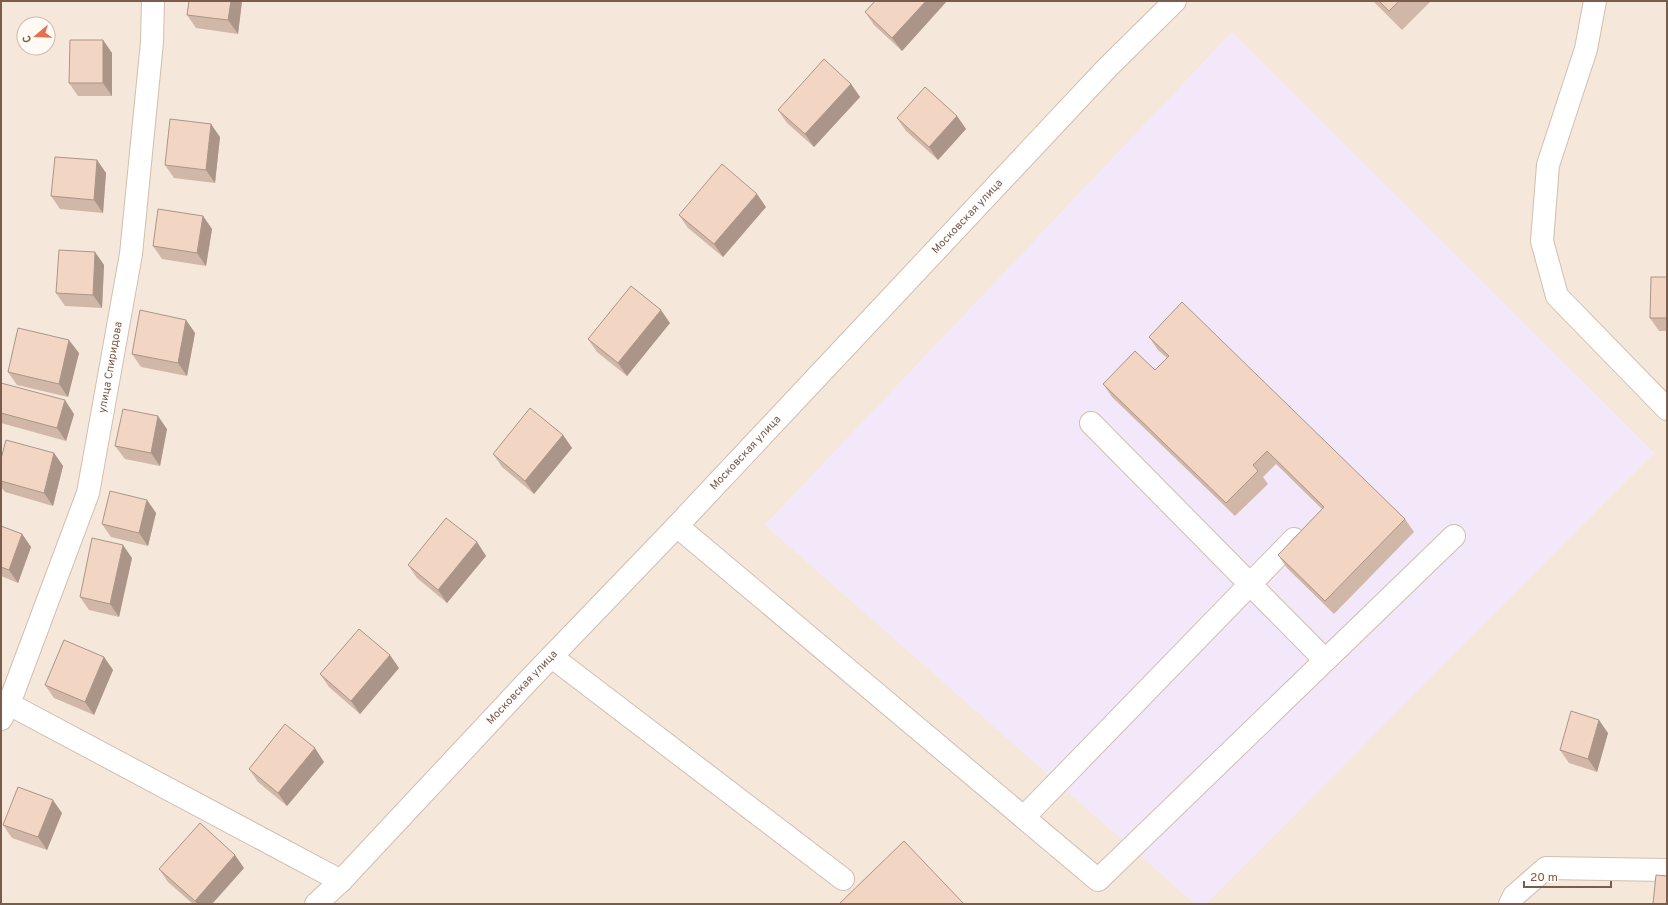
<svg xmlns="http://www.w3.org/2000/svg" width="1668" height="905" viewBox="0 0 1668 905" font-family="Overpass,sans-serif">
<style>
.residential{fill:#f5e8da;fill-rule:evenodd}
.education{fill:#f3e8fa}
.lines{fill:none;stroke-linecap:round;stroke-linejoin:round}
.minor-casing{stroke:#d1beb0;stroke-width:24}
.minor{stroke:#fff;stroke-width:22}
.wall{fill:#d1b7a8}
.shaded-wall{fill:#aa9588}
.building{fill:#f3d5c3;stroke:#aa9588}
.labels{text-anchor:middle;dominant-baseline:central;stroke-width:3;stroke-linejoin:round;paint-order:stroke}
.street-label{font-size:11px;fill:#7a5c4d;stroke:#fffaf3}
</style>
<rect width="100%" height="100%" fill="#fdf6ec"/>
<path class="residential" d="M 1,1 L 1667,1 L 1667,904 L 1,904 ZM 24,24 L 48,24 L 48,48 L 24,48 Z"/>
<path class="education" d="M 1232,32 L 1654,453 L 1206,904 L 1195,904 L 765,525 Z"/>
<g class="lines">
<defs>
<g id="minor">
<path d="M 1595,1 L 1586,49 L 1548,165 L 1542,241 L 1557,296 L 1667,409"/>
<path d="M 1091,423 L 1325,660"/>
<path d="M 677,526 L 1098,880 L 1454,536"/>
<path d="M 552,657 L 843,879"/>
<path d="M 9,704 L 341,881"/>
<path id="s1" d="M 1,719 L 9,704 L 88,493 L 131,254 L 152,42 L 153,1"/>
<path d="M 1024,817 L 1294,539"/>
<path id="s2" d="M 316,904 L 341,881 L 528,681 L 677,526 L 1107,68 L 1175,1"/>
<path d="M 1510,904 L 1514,896 L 1546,868 L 1667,870"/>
</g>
</defs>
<use href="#minor" class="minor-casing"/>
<use href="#minor" class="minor"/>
</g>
<path class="wall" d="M 189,1 L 242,1 L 238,34 L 196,28 L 187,15 Z
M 875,1 L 947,1 L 902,51 L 874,25 L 865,12 Z
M 1373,1 L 1431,1 L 1402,30 Z
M 103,40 L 112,53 L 112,96 L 78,96 L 69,83 Z
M 851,84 L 860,97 L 814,147 L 787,123 L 778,110 Z
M 957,116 L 966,129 L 938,160 L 906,131 L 897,118 Z
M 220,137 L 215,183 L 174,178 L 165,165 Z
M 97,160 L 106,173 L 103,213 L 60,209 L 51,196 Z
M 766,207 L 723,257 L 688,228 L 679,215 Z
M 203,216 L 212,229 L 206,266 L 162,259 L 153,246 Z
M 95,252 L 104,265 L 102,308 L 65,306 L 56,293 Z
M 1667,277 L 1667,331 L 1659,331 L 1650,318 Z
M 186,320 L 195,333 L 187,376 L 141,367 L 132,354 Z
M 670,323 L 627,376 L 597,352 L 588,339 Z
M 1149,337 L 1405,519 L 1414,532 L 1334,614 L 1287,568 L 1278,555 L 1322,509 L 1276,464 L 1263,477 L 1268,484 L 1235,516 L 1112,397 L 1103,384 L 1155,370 L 1167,358 L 1158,350 Z
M 79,353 L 68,397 L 17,385 L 8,372 Z
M 1,413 L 74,414 L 66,441 L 1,423 Z
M 167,429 L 160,466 L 125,459 L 115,446 Z
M 563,435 L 572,448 L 534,494 L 502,467 L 493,454 Z
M 54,453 L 63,466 L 53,506 L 5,492 L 1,487 L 1,459 Z
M 147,500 L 156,513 L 148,546 L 111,537 L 102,524 Z
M 1,526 L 22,534 L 31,547 L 18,583 L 1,576 Z
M 477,542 L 486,556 L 447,603 L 417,578 L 408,565 Z
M 132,558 L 119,617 L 89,610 L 80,597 Z
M 104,657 L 113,670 L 94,715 L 54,698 L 45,685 Z
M 399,668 L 360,714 L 329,687 L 320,674 Z
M 1608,733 L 1597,772 L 1569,763 L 1560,750 Z
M 324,762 L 287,806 L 258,782 L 249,769 Z
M 62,813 L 47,850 L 12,838 L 3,825 Z
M 244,868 L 212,904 L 193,904 L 168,882 L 159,869 Z"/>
<path class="shaded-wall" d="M 231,1 L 242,1 L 238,34 L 228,20 Z
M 926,1 L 947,1 L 902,51 L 892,38 Z
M 103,40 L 112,53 L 112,96 L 103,83 Z
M 851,84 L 860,97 L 814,147 L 805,134 Z
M 957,116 L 966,129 L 938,160 L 929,147 Z
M 211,124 L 220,137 L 215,183 L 206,170 Z
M 97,160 L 106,173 L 103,213 L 94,200 Z
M 757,194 L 766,207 L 723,257 L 714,244 Z
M 203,216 L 212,229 L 206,266 L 197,253 Z
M 95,252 L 104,265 L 102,308 L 93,295 Z
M 661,310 L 670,323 L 627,376 L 618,363 Z
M 186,320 L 195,333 L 187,376 L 178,363 Z
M 69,340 L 79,353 L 68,397 L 59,384 Z
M 65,400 L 74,414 L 66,441 L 57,428 Z
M 158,416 L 167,429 L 160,466 L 151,453 Z
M 563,435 L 572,448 L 534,494 L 525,481 Z
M 54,453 L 63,466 L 53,506 L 44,493 Z
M 147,500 L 156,513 L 148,546 L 139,533 Z
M 22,534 L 31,547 L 18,583 L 9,570 Z
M 477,542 L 486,556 L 447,603 L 438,590 Z
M 123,545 L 132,558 L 119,617 L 110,604 Z
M 390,655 L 399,668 L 360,714 L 351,701 Z
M 104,657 L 113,670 L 94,715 L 85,702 Z
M 1599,720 L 1608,733 L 1597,772 L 1588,759 Z
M 315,748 L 324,762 L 287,806 L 278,793 Z
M 53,800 L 62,813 L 47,850 L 38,837 Z
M 235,855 L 244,868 L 212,904 L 197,904 L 195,901 Z"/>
<path class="building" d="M 189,1 L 231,1 L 228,20 L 187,15 Z
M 875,1 L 926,1 L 892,38 L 865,12 Z
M 1379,1 L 1399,1 L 1389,11 Z
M 70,40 L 103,40 L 103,83 L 69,83 Z
M 824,59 L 851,84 L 805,134 L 778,110 Z
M 925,87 L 957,116 L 929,147 L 897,118 Z
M 170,119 L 211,124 L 206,170 L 165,165 Z
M 55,157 L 97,160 L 94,200 L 51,196 Z
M 722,164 L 757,194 L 714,244 L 679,215 Z
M 158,209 L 203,216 L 197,253 L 153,246 Z
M 59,250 L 95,252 L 93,295 L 56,293 Z
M 1651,277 L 1667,277 L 1667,318 L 1650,318 Z
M 631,286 L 661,310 L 618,363 L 588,339 Z
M 1182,302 L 1405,519 L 1325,601 L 1278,555 L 1324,507 L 1267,451 L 1253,465 L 1258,471 L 1226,503 L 1103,384 L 1135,351 L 1155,370 L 1169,356 L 1149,337 Z
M 140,310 L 186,320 L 178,363 L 132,354 Z
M 18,328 L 69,340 L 59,384 L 8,372 Z
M 1,383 L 65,400 L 57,428 L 1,413 Z
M 530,408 L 563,435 L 525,481 L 493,454 Z
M 123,409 L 158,416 L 151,453 L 115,446 Z
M 6,440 L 54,453 L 44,493 L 1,481 L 1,459 Z
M 110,491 L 147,500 L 139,533 L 102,524 Z
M 446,518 L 477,542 L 438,590 L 408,565 Z
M 1,526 L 22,534 L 9,570 L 1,567 Z
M 92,538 L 123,545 L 110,604 L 80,597 Z
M 359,629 L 390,655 L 351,701 L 320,674 Z
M 64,640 L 104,657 L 85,702 L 45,685 Z
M 1571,711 L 1599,720 L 1588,759 L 1560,750 Z
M 285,724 L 315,748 L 278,793 L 249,769 Z
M 18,787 L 53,800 L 38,837 L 3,825 Z
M 200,823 L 235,855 L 195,901 L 159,869 Z
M 904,841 L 964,904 L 839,904 Z
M 1656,875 L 1667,876 L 1667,904 L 1653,904 Z"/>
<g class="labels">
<g class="street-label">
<text stroke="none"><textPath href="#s2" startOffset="947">Московская улица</textPath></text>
<text stroke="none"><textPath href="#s1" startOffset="370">улица Спиридова</textPath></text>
<text stroke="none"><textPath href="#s2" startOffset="623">Московская улица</textPath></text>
<text stroke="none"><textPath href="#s2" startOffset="299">Московская улица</textPath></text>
</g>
</g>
<rect width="1668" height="905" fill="none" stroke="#7a5c4d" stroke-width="4"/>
<g transform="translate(36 36) rotate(251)"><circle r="19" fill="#fffaf3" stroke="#cabbb1"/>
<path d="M0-3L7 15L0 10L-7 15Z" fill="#e76f51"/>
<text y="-6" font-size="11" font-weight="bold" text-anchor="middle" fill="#7a5c4d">С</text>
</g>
<path d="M1524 881v6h87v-6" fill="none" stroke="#7a5c4d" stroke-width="2"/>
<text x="1530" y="881" font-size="12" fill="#7a5c4d" stroke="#fffaf3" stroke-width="3" paint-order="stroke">20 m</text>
</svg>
